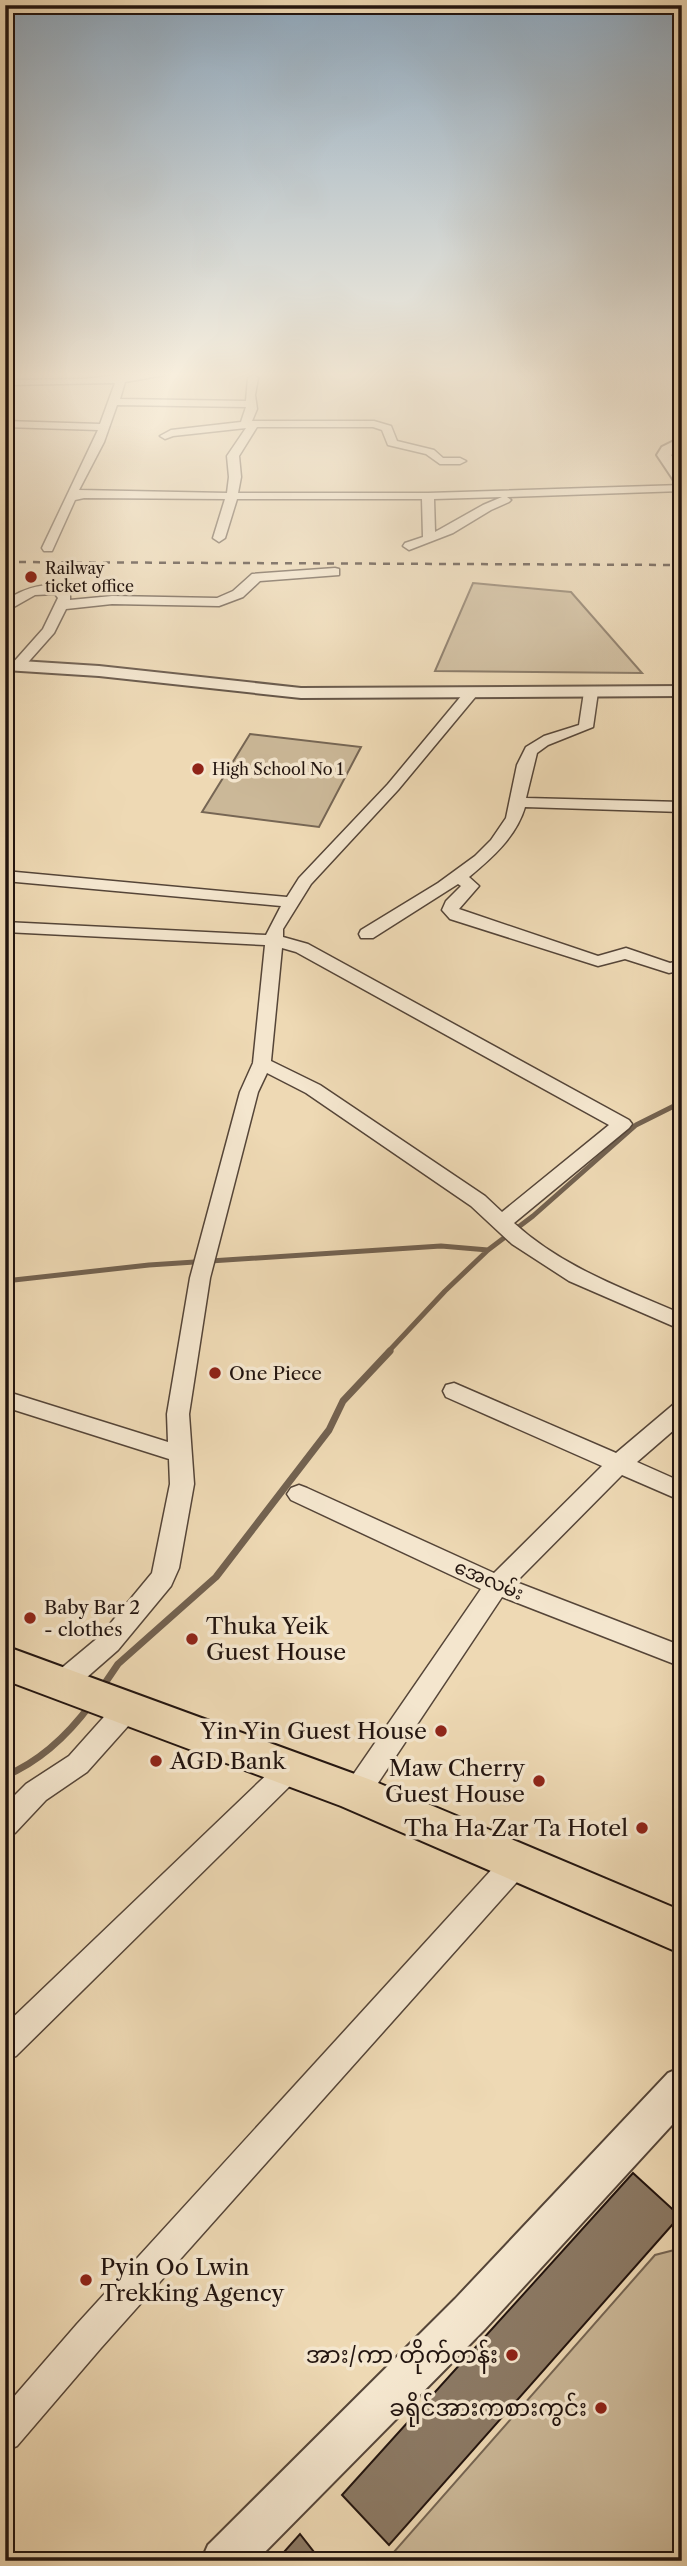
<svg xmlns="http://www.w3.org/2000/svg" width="687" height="2566" viewBox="0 0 687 2566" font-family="'Libre Caslon Text','Noto Sans Myanmar',serif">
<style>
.green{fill:#cbb898;stroke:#766654;stroke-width:2}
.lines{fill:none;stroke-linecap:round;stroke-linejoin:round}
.stream-far1{stroke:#736250;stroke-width:5}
.stream{stroke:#736250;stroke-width:7}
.building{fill:#8c7a65;stroke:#22140f;stroke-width:2}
.minor-casing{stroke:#554538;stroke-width:3}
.tertiary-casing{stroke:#554538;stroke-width:4}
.trunk-casing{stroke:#22140f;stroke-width:4}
.minor{fill:#f4e6ce;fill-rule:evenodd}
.tertiary{fill:#f4e6ce;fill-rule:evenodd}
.trunk{fill:#eed9b4;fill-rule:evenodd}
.rail{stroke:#22140f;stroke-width:2.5;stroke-dasharray:7 7;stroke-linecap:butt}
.poi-dot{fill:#8f2418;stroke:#f4e6ce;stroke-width:2.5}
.labels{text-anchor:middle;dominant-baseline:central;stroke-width:7;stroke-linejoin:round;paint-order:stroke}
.far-poi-label{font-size:16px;fill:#22140f;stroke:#f4e6ce;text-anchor:start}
.poi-label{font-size:19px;fill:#22140f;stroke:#f4e6ce;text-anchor:start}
.street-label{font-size:19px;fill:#22140f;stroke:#f4e6ce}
.near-poi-label{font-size:23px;fill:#22140f;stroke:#f4e6ce;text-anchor:end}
</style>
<rect width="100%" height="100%" fill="#eed9b4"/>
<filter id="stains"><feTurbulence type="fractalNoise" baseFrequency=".00286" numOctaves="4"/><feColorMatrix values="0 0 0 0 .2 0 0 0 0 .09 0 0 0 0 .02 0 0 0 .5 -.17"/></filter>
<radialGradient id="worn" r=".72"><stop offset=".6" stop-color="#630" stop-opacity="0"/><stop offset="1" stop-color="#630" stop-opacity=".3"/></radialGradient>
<path class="green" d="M 473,583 L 571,592 L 642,673 L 435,671 Z
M 250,734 L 361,747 L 319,827 L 202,812 Z
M 682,2248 L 682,2561 L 386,2561 L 655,2255 Z"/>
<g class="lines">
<path class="stream-far1" d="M 5,1281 L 149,1265 L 441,1246 L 488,1250
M 388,1352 L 445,1291 L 488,1250 L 533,1216 L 636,1125 L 682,1102"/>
<path class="stream" d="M 101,1689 L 118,1664 L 216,1577 L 329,1430 L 343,1401 L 390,1351
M 5,1776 C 41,1761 68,1735 91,1704"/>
</g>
<path class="building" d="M 633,2173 L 680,2216 L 389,2545 L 342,2495 Z
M 300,2534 L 321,2561 L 276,2561 Z"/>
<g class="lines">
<defs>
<path id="minor" d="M 118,375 L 165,375 L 125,382 L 120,399 L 246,401 L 248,378 L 253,375 L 258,378 L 255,395 L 257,409 L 252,421 L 374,421 L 391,426 L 397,441 L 434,450 L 443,458 L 460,458 L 466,461 L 460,464 L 440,464 L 426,454 L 388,445 L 382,430 L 373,427 L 257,427 L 239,456 L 241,477 L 238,493 L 428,493 L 682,485 L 682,491 L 507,497 L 511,500 L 509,502 L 491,510 L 453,533 L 409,550 L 403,546 L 405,543 L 423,537 L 422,499 L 237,499 L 225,538 L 219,542 L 213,538 L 225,499 L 84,498 L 75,500 L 52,551 L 44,551 L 42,548 L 98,430 L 5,427 L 5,421 L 100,424 L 115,383 L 8,385 L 5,384 L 5,380 L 84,379 ZM 117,405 L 246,407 L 241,422 L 171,430 L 160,436 L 165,439 L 173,436 L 246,428 L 227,456 L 229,477 L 227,493 L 79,490 L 104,442 ZM 502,497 L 483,505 L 435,532 L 434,499 Z
M 335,568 L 339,569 L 339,575 L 260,581 L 243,597 L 219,606 L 112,604 L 66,609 L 54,633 L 23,668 L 13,668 L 11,665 L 43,629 L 58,598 L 55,594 L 35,595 L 5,612 L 5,601 C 22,589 52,577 70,594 L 70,600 L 112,596 L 217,598 L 233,591 L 252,574 Z
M 472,688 L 479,692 L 477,695 L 398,790 L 311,884 L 283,929 L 283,937 L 308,944 L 629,1120 L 632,1124 L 629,1128 L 514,1223 C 562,1267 624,1289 682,1314 L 682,1330 L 569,1281 L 512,1244 L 471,1206 L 306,1093 L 267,1073 L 258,1092 L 210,1278 L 189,1414 L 194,1484 L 179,1568 L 171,1586 L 118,1650 L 70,1692 L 61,1695 L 52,1692 L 48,1684 L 52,1676 L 100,1636 L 152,1573 L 170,1484 L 169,1459 L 5,1407 L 5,1391 L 168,1442 L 167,1414 L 190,1278 L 240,1092 L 253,1063 L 265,945 L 5,932 L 5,922 L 266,935 L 281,906 L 5,881 L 5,871 L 287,897 L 299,878 L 388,784 L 467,689 ZM 282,948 L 296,952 L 609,1125 L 502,1212 L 485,1196 L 320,1085 L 271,1061 Z
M 591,688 L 598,692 L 593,727 L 548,745 L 537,753 L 526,798 L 682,802 L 682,812 L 525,807 C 516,837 492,858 469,877 L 479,886 L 459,909 L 598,956 L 626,948 L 670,963 L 682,960 L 682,970 L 669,973 L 625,959 L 598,966 L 450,919 L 442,910 L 446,901 L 461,886 L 458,884 L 373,938 L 361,938 L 359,934 L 361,930 L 438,883 L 475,856 L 491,840 L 506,818 L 517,765 L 526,747 L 544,736 L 579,725 L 584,692 Z
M 454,1383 L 616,1453 L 674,1404 L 682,1402 L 682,1423 L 637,1462 L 682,1482 L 682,1501 L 622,1475 L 516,1582 L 682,1646 L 682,1667 L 502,1597 L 366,1801 L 356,1805 L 346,1801 L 342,1793 L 346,1785 L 481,1589 L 291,1500 L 287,1494 L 291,1488 L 299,1485 L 307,1488 L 494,1573 L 602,1466 L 446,1397 L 443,1391 L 446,1385 Z
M 128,1697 L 137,1700 L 141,1708 L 137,1716 L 87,1772 L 46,1800 L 15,1833 L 5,1836 L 5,1805 L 26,1784 L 69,1756 L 119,1700 Z
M 289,1758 L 298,1762 L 302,1770 L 298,1778 L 16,2056 L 5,2061 L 5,2025 L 280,1762 Z
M 515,1851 L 525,1855 L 529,1864 L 525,1873 L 101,2348 L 17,2446 L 5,2451 L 5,2407 L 77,2324 L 505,1855 Z"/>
<path id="tertiary" d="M 682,437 L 682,447 L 671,455 L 682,471 L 682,486 L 677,485 L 657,455 L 662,447 Z
M 5,660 L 99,666 L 301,688 L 682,686 L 682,696 L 301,698 L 99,676 L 5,670 Z
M 682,2067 L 682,2114 L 485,2329 L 256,2561 L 201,2561 L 208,2545 L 455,2299 L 668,2073 Z"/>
<path id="trunk" d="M 5,1646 L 371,1780 L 682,1911 L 682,1954 L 341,1806 L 5,1680 Z"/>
</defs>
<use href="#minor" class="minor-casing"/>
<use href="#tertiary" class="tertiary-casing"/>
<use href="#trunk" class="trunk-casing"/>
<use href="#minor" class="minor"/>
<use href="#tertiary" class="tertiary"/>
<use href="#trunk" class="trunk"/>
<path class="rail" d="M 5,562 L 682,565"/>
</g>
<linearGradient id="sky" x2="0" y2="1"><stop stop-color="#8fa8bd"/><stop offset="0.51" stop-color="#f7eedd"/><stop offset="1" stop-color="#f7eedd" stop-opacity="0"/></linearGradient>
<rect width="687" height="734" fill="url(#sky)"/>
<g class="poi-dot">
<circle cx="31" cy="577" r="7"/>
<circle cx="198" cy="769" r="7"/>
<circle cx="215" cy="1373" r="7"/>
<circle cx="30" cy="1618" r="7"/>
<circle cx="192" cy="1639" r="7"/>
<circle cx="441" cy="1731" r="7"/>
<circle cx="156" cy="1761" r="7"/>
<circle cx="539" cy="1781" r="7"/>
<circle cx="642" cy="1828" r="7"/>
<circle cx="86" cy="2280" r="7"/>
<circle cx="512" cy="2355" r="7"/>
<circle cx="601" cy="2408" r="7"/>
</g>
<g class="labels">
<g class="far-poi-label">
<text x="45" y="568">Railway<tspan x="45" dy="18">ticket office</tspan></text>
<text x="212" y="769">High School No 1</text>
</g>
<g class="poi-label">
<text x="229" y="1373">One Piece</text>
<text x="44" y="1607">Baby Bar 2<tspan x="44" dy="22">- clothes</tspan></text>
</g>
<g class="street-label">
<text transform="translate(489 1580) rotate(23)">အေလမ်း</text>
</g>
<g class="near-poi-label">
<text x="206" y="1626" text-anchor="start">Thuka Yeik<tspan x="206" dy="26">Guest House</tspan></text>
<text x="427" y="1731">Yin Yin Guest House</text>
<text x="170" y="1761" text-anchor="start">AGD Bank</text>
<text x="525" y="1768">Maw Cherry<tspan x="525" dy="26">Guest House</tspan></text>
<text x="628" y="1828">Tha Ha Zar Ta Hotel</text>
<text x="100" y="2267" text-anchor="start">Pyin Oo Lwin<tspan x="100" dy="26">Trekking Agency</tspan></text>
<text x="498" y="2355">အား/ကာ တိုက်တန်း</text>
<text x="587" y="2408">ခရိုင်အားကစားကွင်း</text>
</g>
</g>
<rect width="687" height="2566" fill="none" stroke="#eed9b4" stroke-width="28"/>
<rect x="7" y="7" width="673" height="2552" fill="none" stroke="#22140f" stroke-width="3.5"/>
<rect x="14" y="14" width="659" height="2538" fill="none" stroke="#22140f" stroke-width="2"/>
<rect width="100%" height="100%" filter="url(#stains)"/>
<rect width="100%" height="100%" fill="url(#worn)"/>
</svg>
